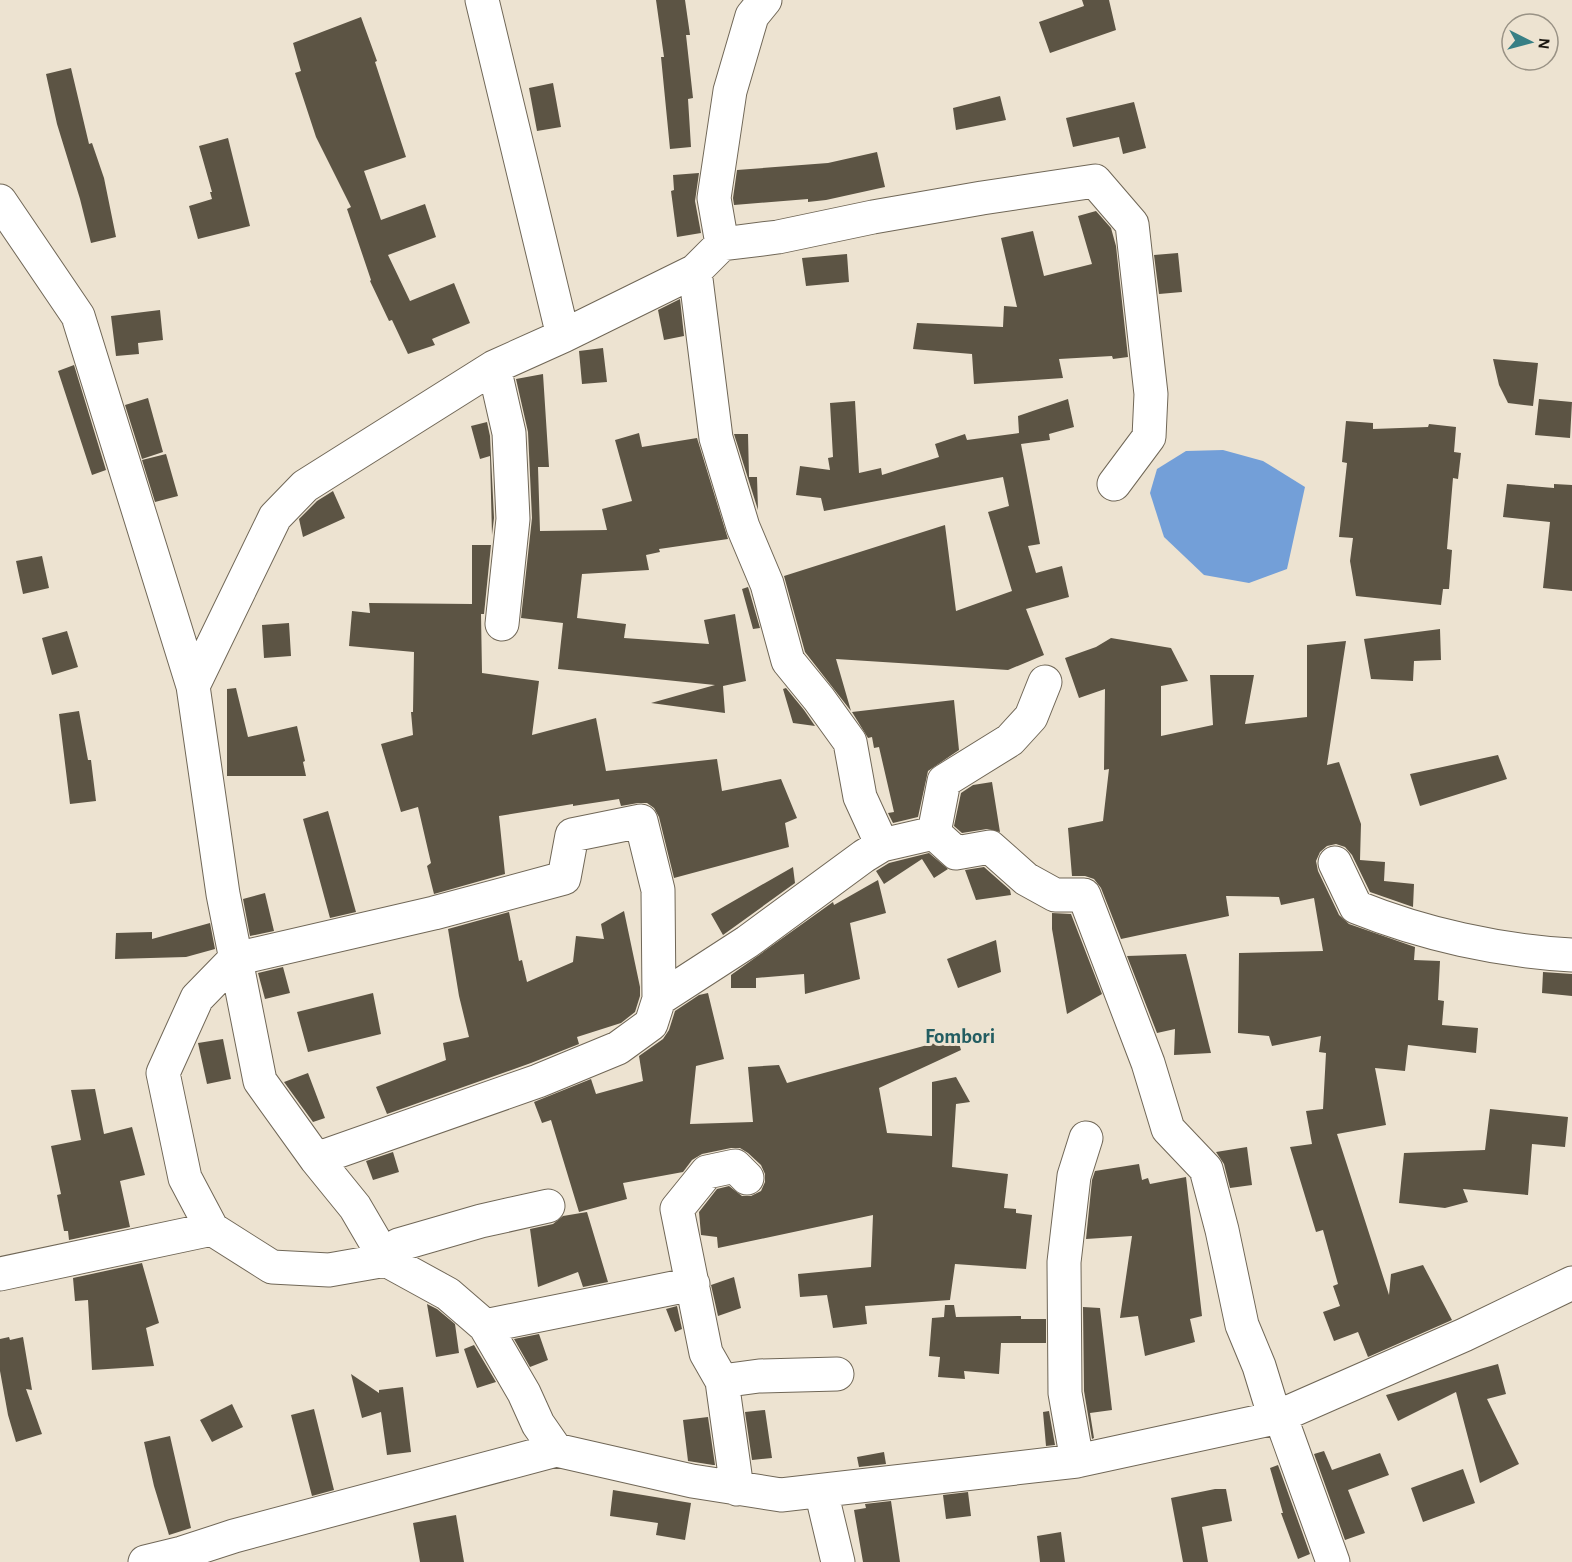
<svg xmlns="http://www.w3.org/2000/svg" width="1572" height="1562" viewBox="0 0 1572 1562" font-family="'Alegreya Sans',sans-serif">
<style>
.water{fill:#739fd8}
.building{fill:#5c5444}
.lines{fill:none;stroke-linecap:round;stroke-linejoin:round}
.street-casing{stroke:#706757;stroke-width:35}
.street{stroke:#fff;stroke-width:33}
.labels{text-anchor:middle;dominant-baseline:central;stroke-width:6;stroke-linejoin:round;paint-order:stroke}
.quarter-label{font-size:21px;font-weight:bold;fill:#235d61;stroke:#ede3d1}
</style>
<rect width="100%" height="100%" fill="#ede3d1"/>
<path class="water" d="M 1223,450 L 1263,461 L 1305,487 L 1287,569 L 1249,583 L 1204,575 L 1164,537 L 1150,493 L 1157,469 L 1186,451 Z"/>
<path class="building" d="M 656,0 L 685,0 L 690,35 L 686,35 L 693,98 L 688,99 L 691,147 L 670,149 L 661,57 L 664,57 Z
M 1082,0 L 1109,0 L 1116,30 L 1050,53 L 1039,22 L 1084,6 Z
M 361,17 L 377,61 L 375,62 L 406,157 L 364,171 L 381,220 L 425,204 L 436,237 L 388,255 L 410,301 L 454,283 L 470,323 L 432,339 L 435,345 L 408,354 L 392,320 L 389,321 L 370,281 L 371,280 L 347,209 L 351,207 L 316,137 L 295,73 L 301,71 L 293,43 Z
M 71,68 L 89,144 L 92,143 L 104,178 L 116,237 L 91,243 L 80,199 L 57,124 L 46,74 Z
M 553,83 L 561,127 L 537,131 L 529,88 Z
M 1000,96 L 1006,120 L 956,130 L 953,108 Z
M 1134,102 L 1146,148 L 1123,154 L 1119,137 L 1073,147 L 1066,118 Z
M 228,138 L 250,226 L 198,239 L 189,206 L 212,199 L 210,192 L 212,192 L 199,146 Z
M 877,152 L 885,187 L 826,200 L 808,202 L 808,199 L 734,205 L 733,198 L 737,170 L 828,163 Z
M 699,173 L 695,201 L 701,233 L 677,237 L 671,191 L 674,190 L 673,175 Z
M 1096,211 L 1111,228 L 1116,246 L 1128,357 L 1113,359 L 1112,356 L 1059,359 L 1063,378 L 974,384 L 972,354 L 913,349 L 917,323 L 1003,327 L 1004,306 L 1017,307 L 1001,238 L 1033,231 L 1044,276 L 1092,264 L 1078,216 Z
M 1178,253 L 1182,292 L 1159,294 L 1154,255 Z
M 847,254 L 849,282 L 806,286 L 802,258 Z
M 680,299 L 684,336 L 664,340 L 658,310 Z
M 160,310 L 163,340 L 138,343 L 139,354 L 116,356 L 111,316 Z
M 603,348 L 607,382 L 582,384 L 579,351 Z
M 1493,359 L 1538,363 L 1533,406 L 1508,403 L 1499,385 Z
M 74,365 L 106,470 L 92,475 L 58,371 Z
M 543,374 L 549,467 L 538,467 L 540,531 L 607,530 L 602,509 L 632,501 L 615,440 L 639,433 L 642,447 L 697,438 L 728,539 L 659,549 L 660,552 L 646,555 L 649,570 L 582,574 L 577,618 L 626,624 L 624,638 L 709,644 L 704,620 L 735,614 L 746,681 L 723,686 L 725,713 L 651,703 L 715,685 L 558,669 L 563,623 L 521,618 L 532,518 L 528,432 L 516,379 Z
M 148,398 L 163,452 L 142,459 L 125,405 Z
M 1068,399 L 1074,427 L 1049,434 L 1050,440 L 1021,444 L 1040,544 L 1028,546 L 1036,573 L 1062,566 L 1069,597 L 1026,609 L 1044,655 L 1008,670 L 836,659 L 851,711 L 805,652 L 784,576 L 945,525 L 956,611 L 1012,591 L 988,512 L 1009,506 L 1003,477 L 824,511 L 821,498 L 796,495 L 800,466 L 830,470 L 828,458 L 833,457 L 830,403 L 855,401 L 859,473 L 881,468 L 882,475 L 939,457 L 935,444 L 965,434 L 967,440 L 1019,433 L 1018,416 Z
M 1539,399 L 1572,402 L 1570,438 L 1535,435 Z
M 1346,421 L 1373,423 L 1373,429 L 1428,427 L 1429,424 L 1456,427 L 1454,452 L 1461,453 L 1458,479 L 1453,478 L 1447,549 L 1452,550 L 1449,589 L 1443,589 L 1441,605 L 1356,596 L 1350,561 L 1353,538 L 1339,537 L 1347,463 L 1342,462 Z
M 487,422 L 490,436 L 494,518 L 492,535 L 490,456 L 480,459 L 471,426 Z
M 734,434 L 748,434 L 749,477 L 757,477 L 758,510 Z
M 166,454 L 178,496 L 155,502 L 142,460 Z
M 1507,484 L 1554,488 L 1554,484 L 1572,485 L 1572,591 L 1543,588 L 1550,522 L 1503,517 Z
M 333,491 L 345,518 L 303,537 L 299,519 L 317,501 Z
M 472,545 L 491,545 L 484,614 L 481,614 L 482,673 L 539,681 L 532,735 L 596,718 L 606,771 L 717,759 L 722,791 L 781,779 L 797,818 L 785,823 L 789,847 L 674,878 L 659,817 L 654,808 L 647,803 L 638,803 L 621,806 L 619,799 L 573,806 L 573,804 L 499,816 L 505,874 L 434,894 L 427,866 L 431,863 L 418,807 L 401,812 L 381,744 L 413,735 L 411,712 L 413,712 L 414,652 L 349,646 L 352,611 L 370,613 L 369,603 L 472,604 Z
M 42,556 L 49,588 L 23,594 L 16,561 Z
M 748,587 L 749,590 L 760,628 L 753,629 L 742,589 Z
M 289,623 L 291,656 L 264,658 L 262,625 Z
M 1440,629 L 1441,660 L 1414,661 L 1413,681 L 1371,679 L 1364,639 Z
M 67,631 L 78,667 L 52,675 L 42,638 Z
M 1111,638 L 1171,648 L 1188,681 L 1161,686 L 1161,736 L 1213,725 L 1210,675 L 1254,675 L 1245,724 L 1307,717 L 1307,645 L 1346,641 L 1327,765 L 1339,762 L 1361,824 L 1360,860 L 1385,862 L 1384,881 L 1414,884 L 1413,907 L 1370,892 L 1352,855 L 1345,847 L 1336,844 L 1327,846 L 1320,852 L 1316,861 L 1318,871 L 1339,915 L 1349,924 L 1415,947 L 1414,960 L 1440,961 L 1438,1000 L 1444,1001 L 1442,1025 L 1478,1028 L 1476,1053 L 1408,1045 L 1405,1071 L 1375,1068 L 1386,1125 L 1337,1134 L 1389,1295 L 1391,1274 L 1423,1265 L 1452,1320 L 1368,1357 L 1358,1332 L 1334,1341 L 1323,1312 L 1340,1306 L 1333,1286 L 1338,1284 L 1323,1230 L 1316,1232 L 1290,1147 L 1312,1144 L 1306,1111 L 1323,1109 L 1326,1053 L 1319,1052 L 1321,1036 L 1272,1046 L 1269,1036 L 1238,1033 L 1239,953 L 1323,951 L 1314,898 L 1281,905 L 1279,897 L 1226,896 L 1229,916 L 1121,939 L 1101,888 L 1094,879 L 1085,876 L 1072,876 L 1068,828 L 1103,821 L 1109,769 L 1104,770 L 1105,689 L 1079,698 L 1065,658 L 1096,647 Z
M 236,688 L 248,737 L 297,726 L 305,761 L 303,762 L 306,776 L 227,776 L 227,689 Z
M 786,688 L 804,710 L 815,726 L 793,723 L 783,689 Z
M 954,700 L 959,750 L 928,771 L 918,817 L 893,823 L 888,813 L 894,812 L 879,747 L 874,748 L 872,737 L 868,738 L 852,712 Z
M 79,711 L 88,760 L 91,760 L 96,801 L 70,804 L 59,714 Z
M 1498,755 L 1507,779 L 1420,806 L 1410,774 Z
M 992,782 L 1000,832 L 987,829 L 962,833 L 954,826 L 961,793 L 973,785 Z
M 328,811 L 356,912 L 330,918 L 303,819 Z
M 929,853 L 948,869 L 934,878 L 922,859 L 884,884 L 876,871 L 889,863 Z
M 793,867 L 795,883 L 723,935 L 711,914 Z
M 984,867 L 1010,890 L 1011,895 L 976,900 L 965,870 Z
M 878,880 L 886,913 L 850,923 L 860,979 L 805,994 L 804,974 L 756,978 L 756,988 L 731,988 L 731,975 L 833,902 L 834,905 Z
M 265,893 L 274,931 L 250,936 L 243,899 Z
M 624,911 L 640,987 L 640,996 L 635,1012 L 621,1023 L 577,1037 L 579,1044 L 531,1063 L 387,1114 L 376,1087 L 446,1060 L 443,1043 L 469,1037 L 459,996 L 448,929 L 509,912 L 519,961 L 522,960 L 527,982 L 573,962 L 576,936 L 604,939 L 601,924 Z
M 1052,913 L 1071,914 L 1102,994 L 1067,1014 L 1052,929 Z
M 210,923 L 215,949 L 186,957 L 115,959 L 116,933 L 152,932 L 152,939 Z
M 996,940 L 1001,972 L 958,988 L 947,959 Z
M 1186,954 L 1211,1053 L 1174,1055 L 1175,1029 L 1157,1033 L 1127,956 Z
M 283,967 L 290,993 L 265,999 L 258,973 Z
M 1543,972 L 1572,974 L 1572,996 L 1542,993 Z
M 373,993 L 381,1034 L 308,1052 L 297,1012 Z
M 708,993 L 724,1059 L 696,1066 L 690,1124 L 753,1122 L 748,1067 L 779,1065 L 787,1083 L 957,1037 L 961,1050 L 879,1088 L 887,1133 L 932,1136 L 932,1082 L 956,1077 L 970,1102 L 956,1104 L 952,1167 L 1008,1174 L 1004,1208 L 1016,1209 L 1016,1213 L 1032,1215 L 1026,1269 L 955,1264 L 950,1300 L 865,1306 L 867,1324 L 833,1328 L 827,1295 L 800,1297 L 798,1274 L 871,1267 L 873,1215 L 718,1248 L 717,1237 L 701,1235 L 699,1212 L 717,1189 L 729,1186 L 742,1196 L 751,1196 L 761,1191 L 765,1182 L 765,1174 L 761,1165 L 748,1153 L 740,1148 L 731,1148 L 702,1154 L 692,1160 L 683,1172 L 623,1183 L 627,1199 L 579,1212 L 551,1120 L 542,1123 L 534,1102 L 591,1079 L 596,1094 L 643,1081 L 639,1056 L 663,1039 L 669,1030 L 675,1011 L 699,995 Z
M 223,1039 L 231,1079 L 207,1084 L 198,1043 Z
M 308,1073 L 325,1118 L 313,1122 L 284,1082 Z
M 95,1089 L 104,1134 L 132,1127 L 145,1175 L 120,1181 L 130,1227 L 69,1240 L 68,1231 L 64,1231 L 57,1195 L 61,1194 L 51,1146 L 81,1140 L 71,1090 Z
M 1490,1109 L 1568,1117 L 1565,1147 L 1532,1144 L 1528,1195 L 1463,1189 L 1468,1202 L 1445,1208 L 1399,1203 L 1404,1153 L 1485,1150 Z
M 1247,1147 L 1252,1185 L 1230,1188 L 1224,1164 L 1216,1152 Z
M 393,1152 L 399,1172 L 373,1180 L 366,1161 Z
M 1139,1164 L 1142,1180 L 1148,1178 L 1150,1184 L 1186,1177 L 1202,1316 L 1190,1319 L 1195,1342 L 1145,1356 L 1138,1316 L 1120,1318 L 1132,1236 L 1086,1239 L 1092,1180 L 1095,1171 Z
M 587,1212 L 608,1282 L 583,1287 L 578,1272 L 538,1287 L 530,1229 L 553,1224 L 563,1216 Z
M 142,1263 L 159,1323 L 146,1328 L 154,1366 L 92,1370 L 88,1300 L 75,1301 L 73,1278 Z
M 734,1277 L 741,1308 L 718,1316 L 711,1285 Z
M 427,1304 L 437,1309 L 455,1324 L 459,1353 L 436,1357 Z
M 945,1305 L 954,1305 L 956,1317 L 1021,1316 L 1021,1319 L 1046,1319 L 1046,1343 L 1001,1343 L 999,1374 L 964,1371 L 965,1379 L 938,1377 L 940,1357 L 929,1356 L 932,1318 L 944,1317 Z
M 677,1306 L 682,1329 L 675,1332 L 666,1309 Z
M 1083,1307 L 1100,1308 L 1112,1410 L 1090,1413 L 1094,1438 L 1092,1439 L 1084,1391 Z
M 539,1334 L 548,1360 L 530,1367 L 514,1339 Z
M 9,1337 L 10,1340 L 23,1337 L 32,1390 L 26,1389 L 42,1434 L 16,1442 L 8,1415 L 0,1371 L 0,1339 Z
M 474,1345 L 496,1382 L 477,1388 L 464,1349 Z
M 1498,1364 L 1506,1394 L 1487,1399 L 1519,1464 L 1480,1483 L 1456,1392 L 1398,1421 L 1386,1395 Z
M 351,1374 L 379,1393 L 379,1390 L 403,1387 L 411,1452 L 387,1455 L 381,1412 L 362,1418 Z
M 232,1404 L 243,1427 L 212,1442 L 200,1420 Z
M 314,1409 L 334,1490 L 312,1496 L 291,1415 Z
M 765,1410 L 772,1458 L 752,1460 L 745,1412 Z
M 1049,1411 L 1055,1445 L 1046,1446 L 1043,1412 Z
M 708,1417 L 715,1465 L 713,1465 L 688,1461 L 683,1420 Z
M 170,1436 L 191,1528 L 169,1535 L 154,1486 L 144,1442 Z
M 1324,1451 L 1332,1470 L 1380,1453 L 1389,1475 L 1348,1490 L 1365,1533 L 1345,1540 L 1314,1454 Z
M 884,1452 L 886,1464 L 859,1467 L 857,1457 Z
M 1278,1465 L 1310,1554 L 1298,1559 L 1281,1513 L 1283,1513 L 1270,1468 Z
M 1463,1469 L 1475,1503 L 1423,1522 L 1411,1488 Z
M 1215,1489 L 1226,1489 L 1232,1521 L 1202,1527 L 1208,1562 L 1183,1562 L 1171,1498 Z
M 613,1490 L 691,1503 L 685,1540 L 656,1535 L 658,1523 L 610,1516 Z
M 968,1492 L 971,1516 L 946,1519 L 943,1495 Z
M 891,1501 L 900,1562 L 863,1562 L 854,1510 L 866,1508 L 865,1504 Z
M 456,1515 L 464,1562 L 420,1562 L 413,1523 Z
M 1061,1532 L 1065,1562 L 1040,1562 L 1037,1536 Z"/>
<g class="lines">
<defs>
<path id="street" d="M 482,0 L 563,336
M 0,201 L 78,316 L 193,686 L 223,894 L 260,1081 L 316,1159 L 355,1207 L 386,1260 L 448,1294 L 485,1326 L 524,1393 L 538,1424 L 556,1450
M 722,244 L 714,198 L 730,91 L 752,16 L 765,0
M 695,271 L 716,438 L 743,527 L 767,584 L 788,661 L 819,699 L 850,742 L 860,797 L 882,845
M 494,367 L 509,433 L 513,519 L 502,624
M 193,686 L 275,517 L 305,486 L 494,367 L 563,336 L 695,271 L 722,244 L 778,237 L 873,217 L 982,198 L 1095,181 L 1132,224 L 1151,394 L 1149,437 L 1114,484
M 934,833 L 956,853 L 990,847 L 1026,879 L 1055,895 L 1084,895 L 1148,1063 L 1168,1129 L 1206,1169 L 1222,1230 L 1242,1325 L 1259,1366 L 1275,1418
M 1335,863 L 1356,907 C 1423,934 1499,951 1572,955
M 316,1159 L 538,1081 L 618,1048 L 651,1024 L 659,999 L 747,942 L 864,856 L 882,845 L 934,833 L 944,781 L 1010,740 L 1031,717 L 1045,682
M 548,1206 L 481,1221 L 398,1245 L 386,1260 L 329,1270 L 272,1267 L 212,1229 L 185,1178 L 163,1073 L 197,998 L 235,959 L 434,913 L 564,878 L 572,835 L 641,821 L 658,890 L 659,999
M 0,1274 L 212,1229
M 485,1326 L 693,1284
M 722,1381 L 759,1376 L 837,1374
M 1280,1415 L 1333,1562
M 1077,1461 L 1065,1393 L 1064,1262 L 1074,1176 L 1086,1138
M 737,1489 L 722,1381 L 706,1353 L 677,1209 L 707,1172 L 735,1166 L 747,1178
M 821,1491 L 838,1562
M 145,1562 L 182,1553 L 234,1536 L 556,1450 L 692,1481 L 781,1495 L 1077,1461 L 1275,1418 L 1464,1335 L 1572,1283"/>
</defs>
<use href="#street" class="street-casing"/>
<use href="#street" class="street"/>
</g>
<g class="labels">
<g class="quarter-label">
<text x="960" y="1036">Fombori</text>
</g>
</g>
<g transform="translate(1530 42) rotate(96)"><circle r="28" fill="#ede3d1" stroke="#999285" stroke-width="1.5"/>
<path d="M0-4.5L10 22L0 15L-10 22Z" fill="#377f85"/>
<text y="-9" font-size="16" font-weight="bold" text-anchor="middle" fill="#1c1812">N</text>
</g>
</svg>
